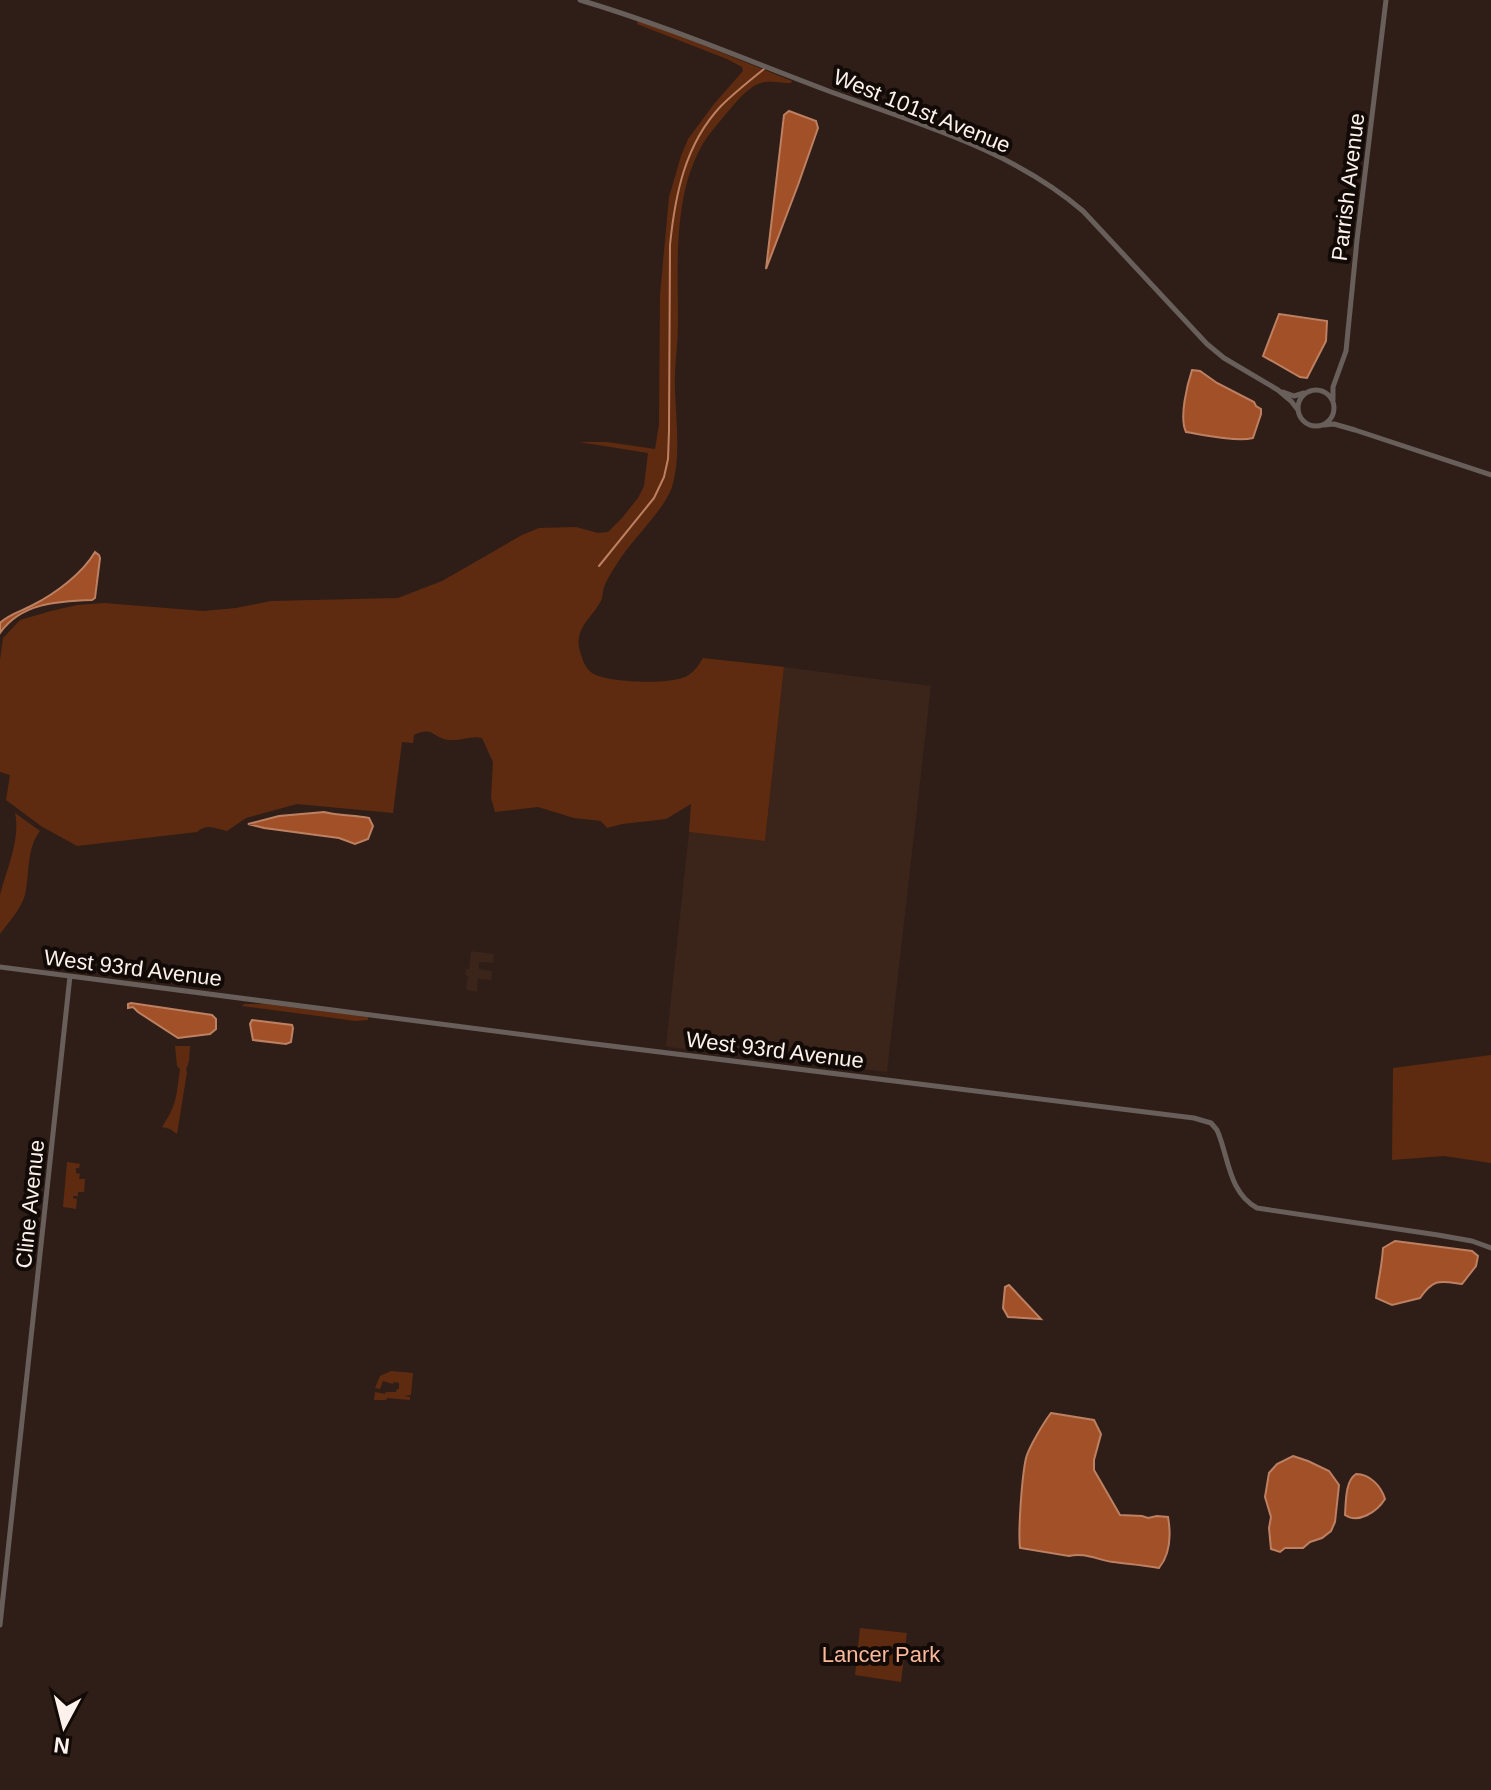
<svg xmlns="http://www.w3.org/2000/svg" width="1491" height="1790" viewBox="0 0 1491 1790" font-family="Helvetica,sans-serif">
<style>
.built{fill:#3b2419}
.green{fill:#5f2b10}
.water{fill:#a15027;stroke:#bd8062;stroke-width:2}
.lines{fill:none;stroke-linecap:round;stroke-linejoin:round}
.stream{stroke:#bd8062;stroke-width:2}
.minor{stroke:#685f5a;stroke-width:5}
.labels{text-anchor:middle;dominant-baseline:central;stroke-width:8;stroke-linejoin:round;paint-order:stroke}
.street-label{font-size:22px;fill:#fdf1eb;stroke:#120a07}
.park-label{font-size:22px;fill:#fcb899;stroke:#120a07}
</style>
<rect width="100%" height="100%" fill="#2f1e17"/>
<path class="built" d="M 784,667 L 931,686 L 887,1072 L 668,1047 L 666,1045 L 689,832 L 765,841 Z
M 471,951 L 494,954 L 493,963 L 479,962 L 479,969 L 492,971 L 491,980 L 478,979 L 477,992 L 466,990 L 468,976 L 465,975 L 466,969 L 469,969 Z"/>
<path class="green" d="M 638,21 L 670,32 L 792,81 L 791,83 C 782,83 769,80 761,83 C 747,87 734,105 725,115 C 716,126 706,137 700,149 C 673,200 678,267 678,323 C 678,345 674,367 675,390 C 676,421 681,457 672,487 C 665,508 636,536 622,556 C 616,565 608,577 604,587 C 602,594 603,599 599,604 C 591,618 576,628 579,647 C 581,656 584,667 592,673 C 607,683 672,685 687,676 C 694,672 699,665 703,658 L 784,667 L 765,841 L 689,832 L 691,804 L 666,819 L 622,824 L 607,828 L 601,821 L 574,818 L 538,807 L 495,812 L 491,798 L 493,762 L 482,738 C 471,735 462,741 450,740 C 434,740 434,725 414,735 L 413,743 L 402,742 L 393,813 L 297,804 L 246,818 L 227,831 C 215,828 206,823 197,832 L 77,846 L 41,826 L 6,800 L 10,775 L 0,772 L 0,660 L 3,638 L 20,620 L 51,611 L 77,605 L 104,603 L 203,611 L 236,608 L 271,601 L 398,598 L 442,581 L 522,535 L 539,528 L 576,527 L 598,533 L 608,532 L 622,518 L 638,498 L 644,486 L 648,453 L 579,442 L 607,442 L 655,449 L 659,425 L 660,295 L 669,197 L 681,156 L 688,139 L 714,104 L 743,71 L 742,67 L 727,59 L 637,24 Z
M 15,813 L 40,831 C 26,849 30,874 25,895 C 21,909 8,923 0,934 C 0,922 0,907 0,895 C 6,870 21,840 15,813 Z
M 244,1004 L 266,1004 L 368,1017 L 368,1020 L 356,1021 L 242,1006 Z
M 175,1046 L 190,1046 L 189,1061 L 186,1070 L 187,1072 L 177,1134 L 170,1129 L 162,1127 C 178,1103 176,1095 180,1069 L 177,1066 Z
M 1491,1055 L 1491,1163 L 1444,1156 L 1392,1160 L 1393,1068 Z
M 67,1162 L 80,1164 L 79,1168 L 76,1168 L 76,1173 L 80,1174 L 79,1179 L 85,1179 L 84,1192 L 78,1192 L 78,1196 L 73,1196 L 73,1198 L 77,1199 L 76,1209 L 63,1207 Z
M 391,1371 L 413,1373 L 411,1395 L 404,1396 L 410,1397 L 410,1400 L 387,1398 L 386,1400 L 374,1400 L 375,1392 L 385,1394 L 386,1392 L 396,1392 L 397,1389 L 399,1389 L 399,1383 L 394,1382 L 393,1384 L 383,1381 L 380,1389 L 375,1388 L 380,1376 Z
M 860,1628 L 907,1633 L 901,1682 L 855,1675 Z"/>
<path class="water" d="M 789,111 L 816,121 L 818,128 L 798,185 L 766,269 L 784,115 Z
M 1279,314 L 1327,321 L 1326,341 L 1307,378 L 1300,377 L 1263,356 Z
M 1192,370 L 1200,371 L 1217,383 L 1254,402 L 1256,406 L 1261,409 L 1261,414 L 1253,438 C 1237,442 1204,435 1186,432 C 1179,418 1187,385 1192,370 Z
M 95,552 L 99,555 L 100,558 L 95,598 L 92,600 C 58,601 21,603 0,633 L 0,623 C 9,614 22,611 33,605 C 56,593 82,574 95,552 Z
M 324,812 C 339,816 354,815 369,818 L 373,826 L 368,839 L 355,844 L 339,838 L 264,828 L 248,824 L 279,816 Z
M 131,1003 L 212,1015 L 216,1019 L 216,1029 L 210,1034 L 178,1038 L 138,1012 L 133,1007 L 128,1008 L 128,1004 Z
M 252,1020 L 292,1025 L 293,1028 L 291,1042 L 286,1044 L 253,1040 L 250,1024 Z
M 1395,1241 L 1472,1251 L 1478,1256 L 1476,1266 L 1462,1284 C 1440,1281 1434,1278 1420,1298 L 1392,1305 L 1376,1298 C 1378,1281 1382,1266 1383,1248 Z
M 1009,1285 L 1041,1319 L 1008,1317 L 1003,1308 L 1005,1287 Z
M 1051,1413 L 1094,1420 L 1101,1434 L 1094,1460 L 1094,1470 L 1120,1515 L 1142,1516 L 1148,1518 L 1157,1516 L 1168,1517 C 1171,1534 1171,1553 1159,1568 C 1144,1565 1129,1564 1113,1562 C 1098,1560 1084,1552 1069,1556 L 1020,1548 C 1018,1530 1022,1476 1026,1458 C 1029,1447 1044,1422 1051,1413 Z
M 1293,1456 L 1308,1461 L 1329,1471 L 1339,1485 L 1335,1522 L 1331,1531 L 1322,1538 L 1310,1542 L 1303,1548 L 1285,1548 L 1280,1552 L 1271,1549 L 1269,1528 L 1271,1517 L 1265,1497 L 1269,1473 L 1277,1464 Z
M 1356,1474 C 1370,1474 1381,1486 1385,1499 C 1377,1512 1358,1524 1345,1515 C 1346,1502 1345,1481 1356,1474 Z"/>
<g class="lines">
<path class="stream" d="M 599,566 L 654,498 L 664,477 L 668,459 L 669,431 L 670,245 C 675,195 685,144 721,106 C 734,93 749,81 764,69"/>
<path class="minor" d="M 580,0 C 664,25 744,59 826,90 C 914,123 1010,148 1083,211 L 1207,344 L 1224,358 L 1278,390 L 1291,401 L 1298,410
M1298 408a18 18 0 1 1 36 0a18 18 0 1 1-36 0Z
M 1283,392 L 1294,396 L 1304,393
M 1333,400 L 1333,387 L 1346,351 L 1357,240 L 1386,0
M 1324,425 L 1334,424 L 1355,430 L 1491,475
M 0,967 L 587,1043 L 1194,1118 L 1211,1123 L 1217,1130 C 1229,1157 1228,1192 1257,1208 L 1438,1235 L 1472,1241 L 1491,1248
M 0,1625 L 70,976"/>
</g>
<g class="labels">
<g class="street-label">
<text transform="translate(922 111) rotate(22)">West 101st Avenue</text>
<text transform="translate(1348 187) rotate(-83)">Parrish Avenue</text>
<text transform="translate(133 968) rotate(7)">West 93rd Avenue</text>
<text transform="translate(775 1050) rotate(7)">West 93rd Avenue</text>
<text transform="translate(30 1204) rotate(-84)">Cline Avenue</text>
</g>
<g class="park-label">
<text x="881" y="1654">Lancer Park</text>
</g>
</g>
<g transform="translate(64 1726) rotate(187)" stroke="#120a07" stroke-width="6" paint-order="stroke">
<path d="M0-6L14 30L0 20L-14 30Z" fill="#fdf1eb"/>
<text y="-12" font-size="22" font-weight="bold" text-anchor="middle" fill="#fdf1eb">N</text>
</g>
</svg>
